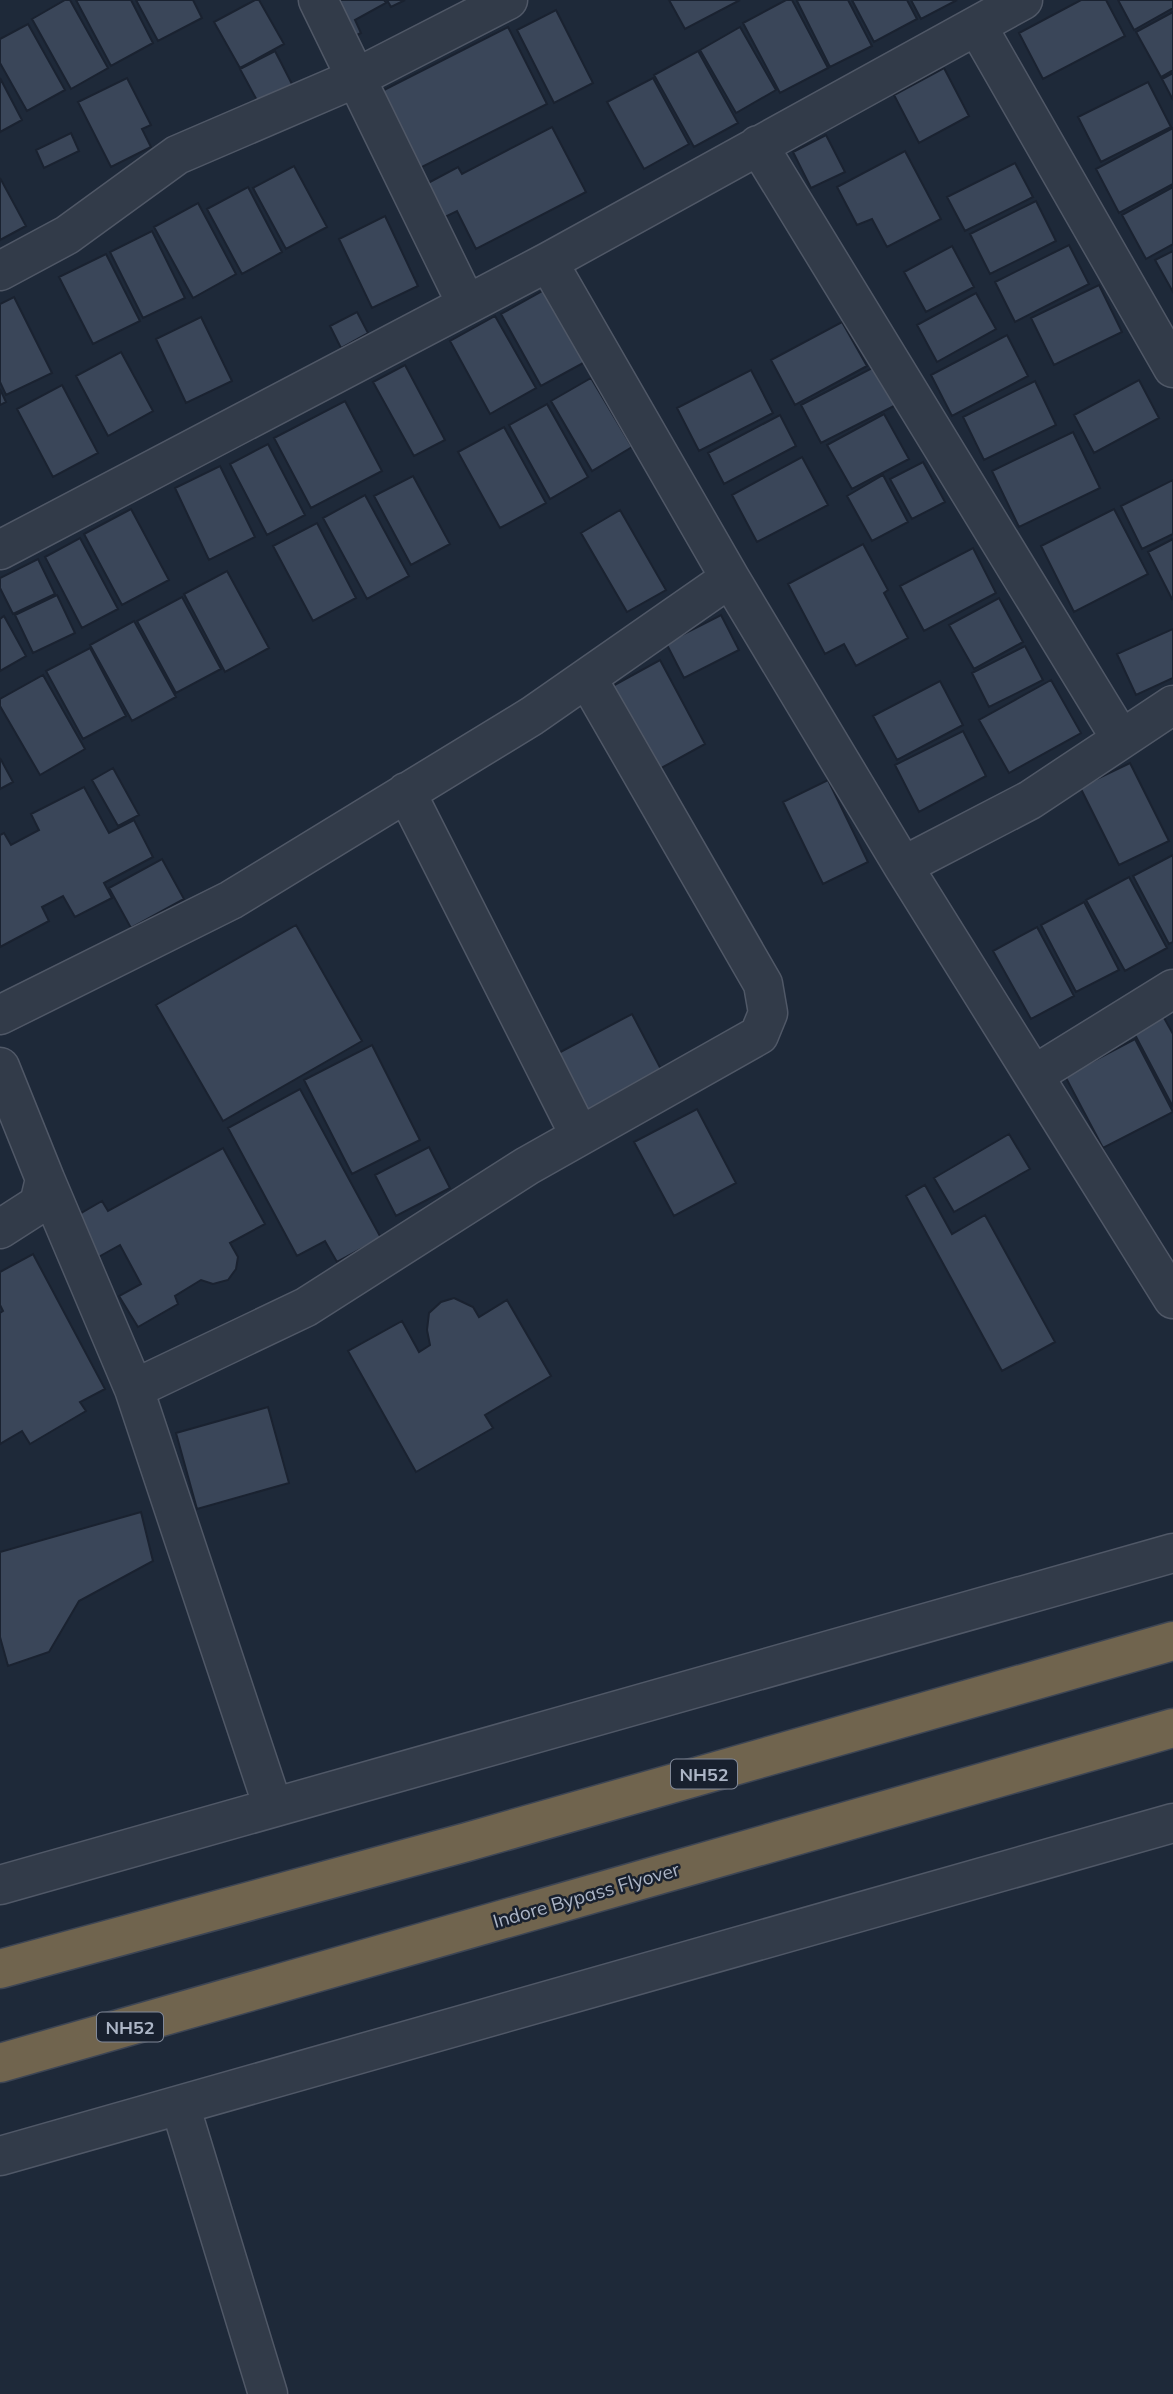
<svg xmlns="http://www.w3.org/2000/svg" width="1173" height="2394" viewBox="0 0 1173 2394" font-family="Mulish,sans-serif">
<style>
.building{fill:#3a4659;stroke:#1a2230;stroke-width:2}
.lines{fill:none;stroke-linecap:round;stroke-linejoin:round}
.minor-casing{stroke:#505867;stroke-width:41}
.highway-casing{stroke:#3d4554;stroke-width:41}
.minor{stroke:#323b49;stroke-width:38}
.highway{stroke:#70644e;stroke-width:38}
.labels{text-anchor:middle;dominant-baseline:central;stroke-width:5;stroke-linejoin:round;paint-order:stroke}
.shield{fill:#18202e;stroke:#808898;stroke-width:2}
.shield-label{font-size:18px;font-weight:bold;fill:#acb5c6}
.street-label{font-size:19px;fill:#acb5c6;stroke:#18202e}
</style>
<rect width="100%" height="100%" fill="#1e2939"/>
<path class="building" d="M 65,0 L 70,0 L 108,68 L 71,89 L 32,19 Z
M 76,0 L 131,0 L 153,43 L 111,66 Z
M 136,0 L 193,0 L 202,18 L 158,41 Z
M 255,0 L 259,0 L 284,44 L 240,68 L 214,22 Z
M 326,0 L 384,0 L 386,3 L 355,20 L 361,33 L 347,40 Z
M 387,0 L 405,0 L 391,7 Z
M 669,0 L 740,0 L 685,29 Z
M 786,0 L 792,0 L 828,68 L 780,93 L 743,23 Z
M 799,0 L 848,0 L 872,46 L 830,67 L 797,1 Z
M 852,0 L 907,0 L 917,19 L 874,42 Z
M 911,0 L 957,0 L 921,19 Z
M 1081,0 L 1106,0 L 1125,36 L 1043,79 L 1019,33 Z
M 1118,0 L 1173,0 L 1173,8 L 1134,30 Z
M 556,10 L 593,83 L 554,103 L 517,30 Z
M 1173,12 L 1173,70 L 1161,77 L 1136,32 Z
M 28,24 L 65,90 L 27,111 L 0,63 L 0,39 Z
M 508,27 L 547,104 L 416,170 L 378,93 Z
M 740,27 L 776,90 L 736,113 L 700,50 Z
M 275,51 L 293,86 L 259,104 L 240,69 Z
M 698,51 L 738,123 L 694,147 L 654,75 Z
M 944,68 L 969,116 L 919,143 L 894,95 Z
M 1173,73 L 1173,100 L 1162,79 Z
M 0,78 L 22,120 L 0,132 Z
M 127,78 L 151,125 L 142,129 L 151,147 L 111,167 L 78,102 Z
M 653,78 L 689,144 L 644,169 L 607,102 Z
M 1148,82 L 1171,127 L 1101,162 L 1078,117 Z
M 552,127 L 586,192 L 476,249 L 457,211 L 445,217 L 428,183 L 458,167 L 462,174 Z
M 1173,128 L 1173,184 L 1119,213 L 1096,169 Z
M 71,133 L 79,151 L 44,168 L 36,150 Z
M 826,135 L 845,172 L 811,188 L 793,152 Z
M 905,151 L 941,219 L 887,247 L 872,219 L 857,225 L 837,187 Z
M 1015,163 L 1033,197 L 965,231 L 947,197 Z
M 294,166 L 327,227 L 286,249 L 253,188 Z
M 0,178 L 26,226 L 0,240 Z
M 248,187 L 282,252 L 242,274 L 207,209 Z
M 1173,187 L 1173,244 L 1146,259 L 1122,215 Z
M 1036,201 L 1056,241 L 990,274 L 970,234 Z
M 198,203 L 236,274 L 193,298 L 154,227 Z
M 385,216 L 418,286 L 372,308 L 339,239 Z
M 152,231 L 185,298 L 143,318 L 110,252 Z
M 1069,245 L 1089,284 L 1015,322 L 995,282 Z
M 952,246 L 974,287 L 926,312 L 904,272 Z
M 1173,251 L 1173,292 L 1155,260 Z
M 106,254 L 140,321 L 93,344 L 59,277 Z
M 1099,285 L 1122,332 L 1054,365 L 1031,318 Z
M 546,289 L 585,362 L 541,386 L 501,314 Z
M 976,293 L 996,329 L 937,362 L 917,325 Z
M 14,297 L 52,373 L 6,395 L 0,382 L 0,304 Z
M 357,312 L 368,333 L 341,348 L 330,326 Z
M 495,316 L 536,388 L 490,414 L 450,341 Z
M 201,317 L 232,381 L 186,403 L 156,339 Z
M 842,322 L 867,366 L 795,405 L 771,360 Z
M 1007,335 L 1028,376 L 952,416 L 931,375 Z
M 121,352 L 153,411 L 108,436 L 76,376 Z
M 405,365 L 445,440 L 414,456 L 373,382 Z
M 876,366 L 896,405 L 821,443 L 801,405 Z
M 751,370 L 773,413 L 699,451 L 677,408 Z
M 591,378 L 632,447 L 592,471 L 551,401 Z
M 1139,380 L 1159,418 L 1094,453 L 1074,415 Z
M 1035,381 L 1056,425 L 984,460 L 963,417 Z
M 62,385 L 98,453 L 53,477 L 17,409 Z
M 0,389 L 6,402 L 0,405 Z
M 345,401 L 382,471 L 311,508 L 274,438 Z
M 547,404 L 588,477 L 550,499 L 509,425 Z
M 884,414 L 909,459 L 852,489 L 827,445 Z
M 780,415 L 796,446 L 724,484 L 708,453 Z
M 504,427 L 546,503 L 500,528 L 458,452 Z
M 1073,432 L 1100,488 L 1019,527 L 992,471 Z
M 268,444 L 305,515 L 267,535 L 230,464 Z
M 802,457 L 828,505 L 757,542 L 732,495 Z
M 923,462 L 945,502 L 912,519 L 890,479 Z
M 220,466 L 255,537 L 209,560 L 175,488 Z
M 883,475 L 908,522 L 872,541 L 847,496 Z
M 413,476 L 450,544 L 411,565 L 374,496 Z
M 1173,480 L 1173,534 L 1142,549 L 1121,506 Z
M 365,495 L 409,576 L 367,599 L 323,518 Z
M 131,509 L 169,580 L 122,605 L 84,534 Z
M 1114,509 L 1148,574 L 1074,612 L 1041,546 Z
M 620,510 L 666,590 L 627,612 L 581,533 Z
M 317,523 L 356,598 L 313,621 L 273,546 Z
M 80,538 L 118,609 L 82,628 L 45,557 Z
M 1173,539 L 1173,598 L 1172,599 L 1148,552 Z
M 863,544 L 888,590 L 884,593 L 908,638 L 856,666 L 844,644 L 825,654 L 788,584 Z
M 973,548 L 996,593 L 924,631 L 900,586 Z
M 38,559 L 55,594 L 13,614 L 0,588 L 0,578 Z
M 227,571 L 269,648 L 225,672 L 184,594 Z
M 57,595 L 75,633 L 33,653 L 15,615 Z
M 182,597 L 221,669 L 176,693 L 137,621 Z
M 999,598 L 1023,642 L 974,669 L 949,625 Z
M 721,615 L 739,650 L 684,678 L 666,643 Z
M 4,616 L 26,656 L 0,671 L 0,619 Z
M 134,621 L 176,697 L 132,721 L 90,645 Z
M 1173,629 L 1173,678 L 1136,695 L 1117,654 Z
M 1025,646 L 1043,680 L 989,707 L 972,673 Z
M 90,648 L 126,716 L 83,739 L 46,671 Z
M 660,660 L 705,744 L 654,772 L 609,688 Z
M 43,675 L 85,749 L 40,775 L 0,706 L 0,699 Z
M 1051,680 L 1081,733 L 1009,773 L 979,720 Z
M 940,681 L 963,725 L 897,760 L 873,716 Z
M 963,731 L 986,776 L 919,812 L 895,765 Z
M 0,758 L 13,782 L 0,789 Z
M 1130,763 L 1169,841 L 1119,865 L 1080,787 Z
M 113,768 L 139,815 L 118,826 L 92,780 Z
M 828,780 L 868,862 L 823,884 L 783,802 Z
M 84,787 L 109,833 L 134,820 L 153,857 L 104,883 L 112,898 L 75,917 L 63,896 L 42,907 L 49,921 L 0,947 L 0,835 L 4,833 L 11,845 L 39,830 L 31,814 Z
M 1173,855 L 1173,942 L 1169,944 L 1133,876 Z
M 162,859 L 184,899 L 131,928 L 109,888 Z
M 1129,877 L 1167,948 L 1125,971 L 1086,900 Z
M 1084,902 L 1119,970 L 1076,992 L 1041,925 Z
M 296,925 L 362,1041 L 223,1121 L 156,1005 Z
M 1037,927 L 1074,996 L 1031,1019 L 993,951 Z
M 632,1014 L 664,1075 L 584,1117 L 551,1057 Z
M 1163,1016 L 1173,1034 L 1173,1107 L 1133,1031 Z
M 1135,1039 L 1173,1112 L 1103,1148 L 1065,1076 Z
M 372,1045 L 420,1140 L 352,1174 L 304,1080 Z
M 300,1089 L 381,1238 L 337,1262 L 325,1241 L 297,1256 L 228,1128 Z
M 697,1109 L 736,1183 L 674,1216 L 634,1142 Z
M 1009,1134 L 1030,1169 L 954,1212 L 934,1178 Z
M 429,1147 L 450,1188 L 396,1216 L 375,1175 Z
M 223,1148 L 265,1224 L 230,1243 L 238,1257 L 236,1269 L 228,1280 L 213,1284 L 201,1280 L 175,1296 L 178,1304 L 138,1327 L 119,1296 L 141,1284 L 120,1245 L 93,1260 L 71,1219 L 102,1201 L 108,1211 Z
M 925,1185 L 952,1234 L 985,1215 L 1055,1342 L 1002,1371 L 906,1196 Z
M 33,1254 L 105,1389 L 80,1402 L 86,1411 L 30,1444 L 22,1431 L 0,1444 L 0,1313 L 3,1311 L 0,1305 L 0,1272 Z
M 454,1298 L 473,1307 L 479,1317 L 507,1300 L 551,1376 L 485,1415 L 493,1428 L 416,1472 L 348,1351 L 402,1321 L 419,1352 L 430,1345 L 427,1330 L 429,1313 L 441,1302 Z
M 268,1407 L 289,1483 L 197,1509 L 176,1433 Z
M 141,1512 L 153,1561 L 79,1601 L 49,1652 L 8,1666 L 0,1637 L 0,1552 Z"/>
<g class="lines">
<defs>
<path id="minor" d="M 318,0 L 356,78 L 508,0
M 977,26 L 1173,368
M 758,145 L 1121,739
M 548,262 L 730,578 L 903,866 L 1173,1299
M 0,271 L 67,235 L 177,155 L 356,78 L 466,303
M 0,550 L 548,262 L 1023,0
M 406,792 L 580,1136
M 903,866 L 1030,800 L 1173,705
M 0,1015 L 231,900 L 532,716 L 730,578
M 0,1067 L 45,1179 L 39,1204 L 0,1229
M 1034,1075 L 1173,989
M 45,1179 L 134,1389 L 273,1807
M 134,1389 L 306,1307 L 527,1166 L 759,1035 L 768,1013 L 763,984 L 587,678
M 0,1885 L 1173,1553
M 180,2105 L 268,2394
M 0,2156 L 1173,1823"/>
<path id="highway" d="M 0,1969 L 467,1842 L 1173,1641
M 0,2063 L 1173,1728"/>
</defs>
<use href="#minor" class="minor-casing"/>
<use href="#highway" class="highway-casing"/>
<use href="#minor" class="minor"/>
<use href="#highway" class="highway"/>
</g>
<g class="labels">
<g class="shield">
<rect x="671" y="1759.5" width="66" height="29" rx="5"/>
<rect x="97" y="2012.5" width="66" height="29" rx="5"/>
</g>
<g class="shield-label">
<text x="704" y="1774">NH52</text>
<text x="130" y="2027">NH52</text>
</g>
<g class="street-label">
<text transform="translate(586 1895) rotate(-16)">Indore Bypass Flyover</text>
</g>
</g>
</svg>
